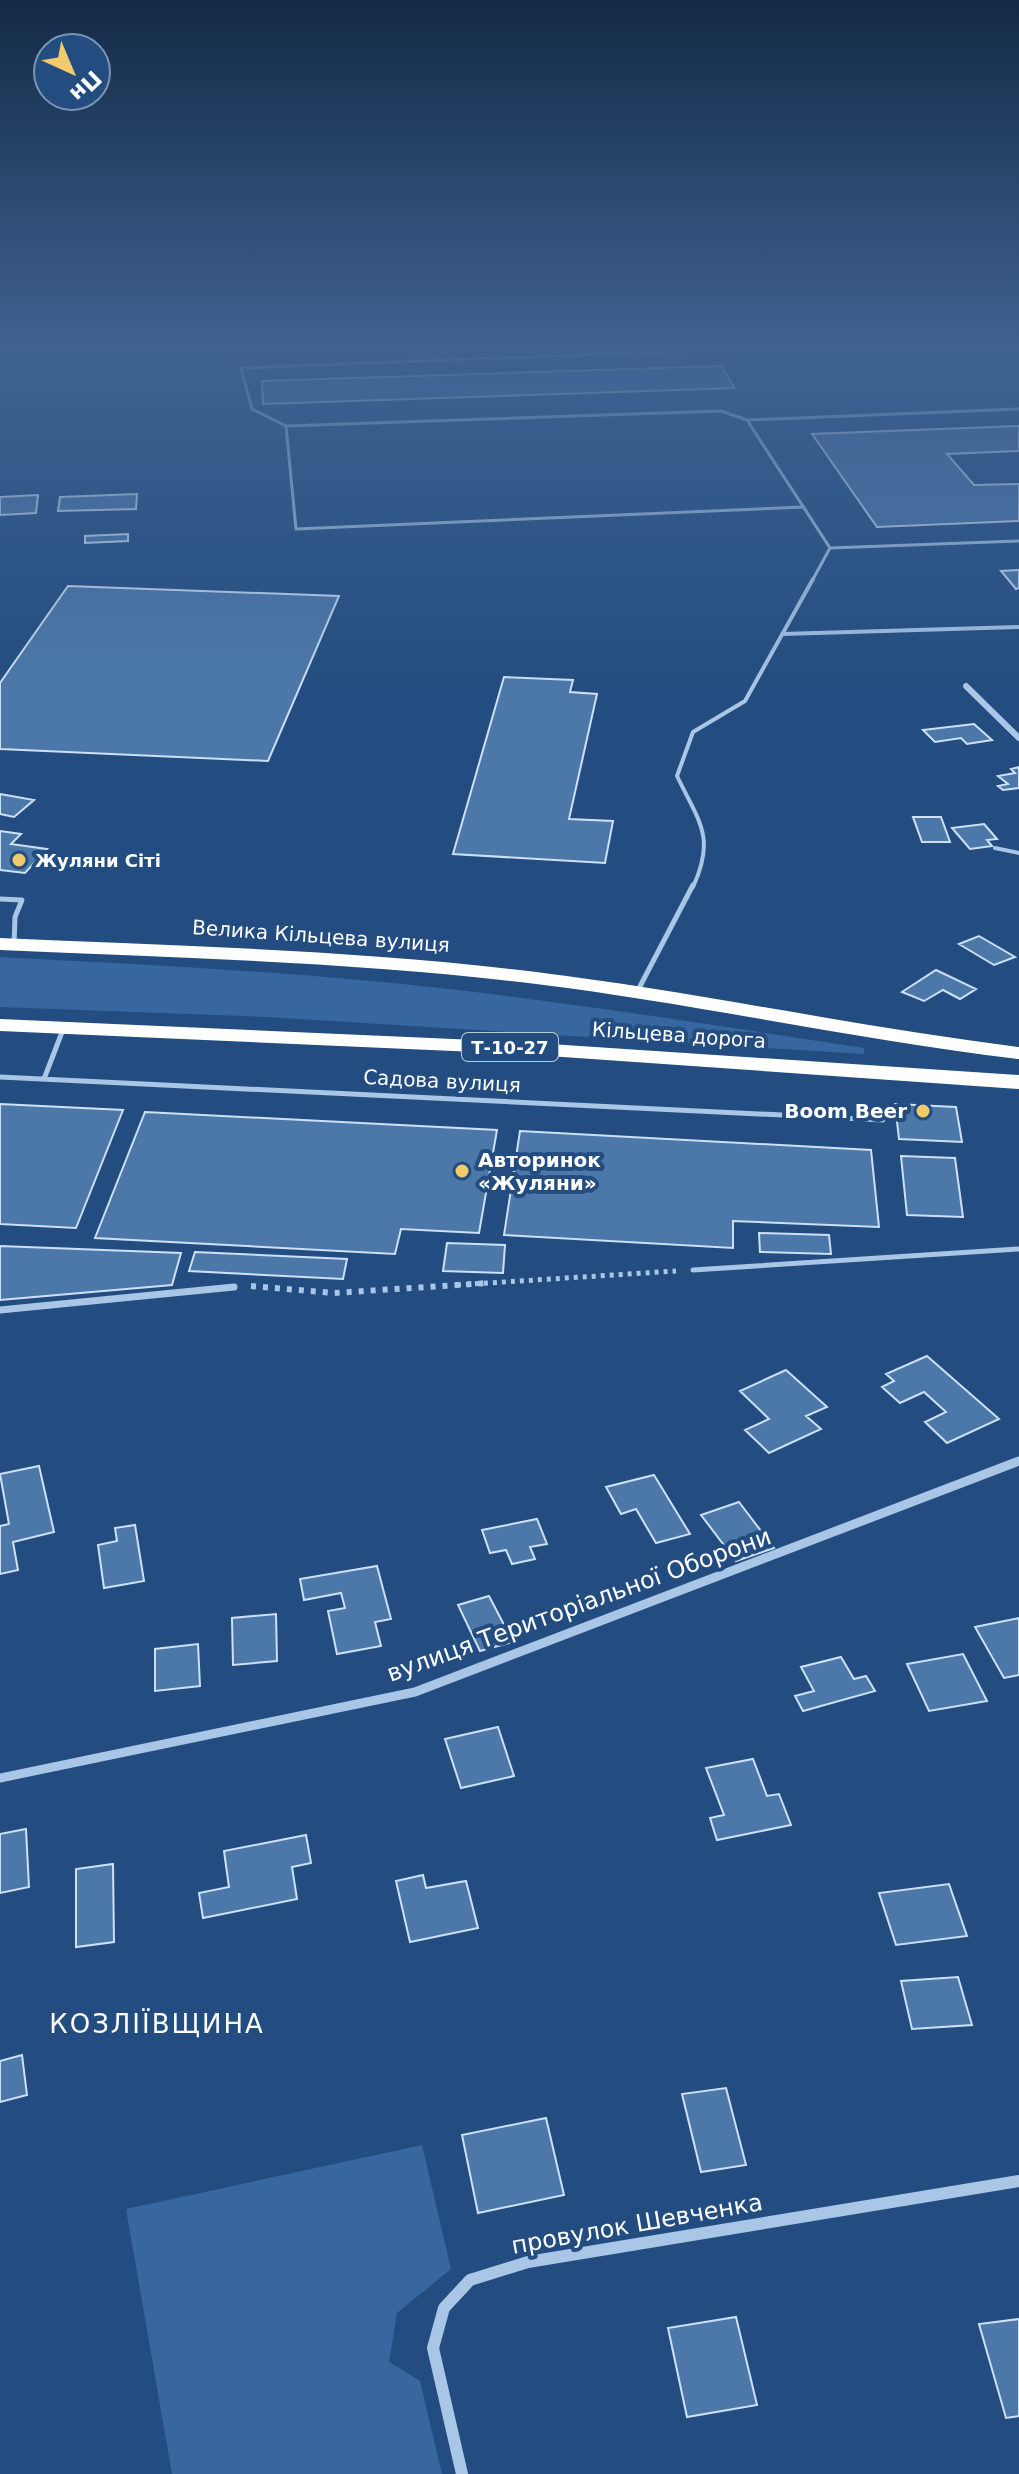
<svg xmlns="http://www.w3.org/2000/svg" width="1019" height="2474" viewBox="0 0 1019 2474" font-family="'DejaVu Sans',sans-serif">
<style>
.green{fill:#37679e}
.building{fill:#4b77a9;stroke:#cde0f5;stroke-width:2}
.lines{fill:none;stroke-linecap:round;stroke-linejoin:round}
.path-far1{stroke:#a9c6e7;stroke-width:5;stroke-dasharray:4 5;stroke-linecap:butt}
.path{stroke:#a9c6e7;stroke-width:6;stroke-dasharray:5 7;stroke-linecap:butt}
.lane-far3{stroke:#a9c6e7;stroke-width:3}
.lane-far2{stroke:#a9c6e7;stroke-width:4}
.lane-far1{stroke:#a9c6e7;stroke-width:5}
.lane{stroke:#a9c6e7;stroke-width:7}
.street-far2{stroke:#a9c6e7;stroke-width:6}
.street-far1{stroke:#a9c6e7;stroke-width:9}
.street{stroke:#a9c6e7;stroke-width:12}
.highway{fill:#fff;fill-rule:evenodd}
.poi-dot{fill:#f2c96c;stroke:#234d80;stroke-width:3}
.labels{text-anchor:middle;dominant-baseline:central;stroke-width:8;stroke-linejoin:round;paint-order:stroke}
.far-poi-label{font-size:18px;font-weight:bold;fill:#fff;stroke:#234d80;text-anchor:start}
.shield{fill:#234d80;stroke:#bdcad9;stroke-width:2}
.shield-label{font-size:18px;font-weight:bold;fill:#fff}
.street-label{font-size:20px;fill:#fff;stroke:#234d80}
.poi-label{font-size:20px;font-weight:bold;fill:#fff;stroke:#234d80;text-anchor:end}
.near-street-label{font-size:24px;fill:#fff;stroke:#234d80}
.near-neighbourhood-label{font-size:26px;letter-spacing:2px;fill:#fff;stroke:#234d80}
</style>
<rect width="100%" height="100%" fill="#234d80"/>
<path class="green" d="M 0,957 C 150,965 300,972 449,989 C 588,1005 726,1027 864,1048 L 864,1054 L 267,1017 L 0,1007 Z
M 422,2145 L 451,2269 L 397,2313 L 389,2362 L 420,2381 L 442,2474 L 172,2474 L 126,2209 Z"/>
<path class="building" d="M 721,366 L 735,388 L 263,404 L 262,381 Z
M 1019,426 L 1019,451 L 947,454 L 974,485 L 1019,484 L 1019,521 L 877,527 L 812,434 Z
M 137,494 L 136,509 L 58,511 L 60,497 Z
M 38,495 L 36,513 L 0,515 L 0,497 Z
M 128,534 L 128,541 L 85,543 L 85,536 Z
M 1019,570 L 1019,588 L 1016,589 L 1001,571 Z
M 68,586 L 339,596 L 268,761 L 0,749 L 0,683 Z
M 504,677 L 573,680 L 570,692 L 597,694 L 569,819 L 613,821 L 605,863 L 453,854 Z
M 974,724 L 992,740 L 967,744 L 961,738 L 935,742 L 923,730 Z
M 1019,767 L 1019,788 L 1003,790 L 998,786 L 1008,784 L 998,776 L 1015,773 L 1011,769 Z
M 0,794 L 34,800 L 14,817 L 0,814 Z
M 913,817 L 941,817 L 950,842 L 922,842 Z
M 984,824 L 997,839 L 987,840 L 992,846 L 970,849 L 952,828 Z
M 0,831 L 21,834 L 11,844 L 47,849 L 25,873 L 0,870 Z
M 979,936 L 1015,957 L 994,965 L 959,944 Z
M 936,970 L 976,989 L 960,999 L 943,990 L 924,1001 L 902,992 Z
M 0,1104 L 123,1110 L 76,1228 L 0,1224 Z
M 895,1104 L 956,1107 L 962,1142 L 899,1139 Z
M 145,1112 L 497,1130 L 479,1233 L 401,1229 L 395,1254 L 95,1238 Z
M 520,1131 L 871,1150 L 879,1227 L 733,1221 L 733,1248 L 504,1235 Z
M 901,1156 L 955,1158 L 963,1217 L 907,1215 Z
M 759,1233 L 829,1235 L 831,1254 L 760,1252 Z
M 447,1243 L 505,1245 L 503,1273 L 443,1271 Z
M 0,1246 L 181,1253 L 172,1285 L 0,1300 Z
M 195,1252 L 347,1259 L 343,1279 L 189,1271 Z
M 927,1356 L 999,1419 L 947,1443 L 925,1422 L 946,1412 L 924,1392 L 900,1403 L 882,1387 L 894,1381 L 886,1374 Z
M 786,1370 L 827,1407 L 806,1416 L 821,1429 L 769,1453 L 745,1430 L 769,1419 L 740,1391 Z
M 39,1466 L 54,1532 L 13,1542 L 18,1570 L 0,1574 L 0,1526 L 9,1524 L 0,1474 Z
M 654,1475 L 690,1534 L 656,1543 L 636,1509 L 621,1514 L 606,1487 Z
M 739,1502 L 774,1548 L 736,1561 L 701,1515 Z
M 537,1519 L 547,1544 L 530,1547 L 535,1559 L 512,1564 L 506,1550 L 490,1553 L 482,1530 Z
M 135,1525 L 144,1581 L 104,1588 L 98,1545 L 117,1541 L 115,1528 Z
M 377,1566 L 391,1619 L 375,1622 L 381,1646 L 337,1654 L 328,1611 L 345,1608 L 341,1593 L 304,1600 L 300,1579 Z
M 489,1596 L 513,1642 L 480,1651 L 458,1605 Z
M 276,1614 L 277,1661 L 233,1665 L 232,1618 Z
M 1019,1618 L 1019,1675 L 1004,1678 L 975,1627 Z
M 198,1644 L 200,1686 L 155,1691 L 155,1649 Z
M 963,1654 L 987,1701 L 929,1711 L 907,1664 Z
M 841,1657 L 854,1679 L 866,1676 L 875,1691 L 803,1711 L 795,1696 L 814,1691 L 801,1667 Z
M 498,1727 L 514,1776 L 461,1788 L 445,1739 Z
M 753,1759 L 767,1796 L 779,1794 L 791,1825 L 717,1840 L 710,1818 L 724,1815 L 706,1768 Z
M 26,1829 L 29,1887 L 0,1893 L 0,1834 Z
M 306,1835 L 311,1863 L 292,1867 L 297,1899 L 203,1918 L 199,1893 L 229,1887 L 224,1851 Z
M 113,1864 L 114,1942 L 76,1947 L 76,1869 Z
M 423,1875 L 426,1888 L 466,1881 L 478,1928 L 410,1942 L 396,1881 Z
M 949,1884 L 967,1936 L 896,1945 L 879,1893 Z
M 958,1977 L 972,2025 L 912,2029 L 901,1981 Z
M 22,2055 L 27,2095 L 0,2102 L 0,2061 Z
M 726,2088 L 746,2165 L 701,2172 L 682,2094 Z
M 546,2118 L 564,2195 L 478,2213 L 462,2135 Z
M 736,2317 L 757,2405 L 687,2417 L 668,2328 Z
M 1019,2319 L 1019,2416 L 1006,2418 L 979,2324 Z"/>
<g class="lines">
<path class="path-far1" d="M 457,1285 L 676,1271"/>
<path class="path" d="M 251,1286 L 334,1293 L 488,1283"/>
<path class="lane-far3" d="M 705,350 L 241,368 L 252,409 L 286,426 L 296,529 L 804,507
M 747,420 L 830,548
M 286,426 L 721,411 L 747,420 L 1019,409
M 812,581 L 830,548 L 1019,541"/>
<path class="lane-far2" d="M 782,634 L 1019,627
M 995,848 L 1019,853
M 693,887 C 716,837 699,822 677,776 L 693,732 L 745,701 L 813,579"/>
<path class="lane-far1" d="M 0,899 L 22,900 L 15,917 L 14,945
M 637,992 L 693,885
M 0,1077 L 883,1120
M 44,1079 L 64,1027
M 693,1270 L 1019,1249"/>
<path class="lane" d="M 0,1310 L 234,1287"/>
<path class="street-far2" d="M 966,686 L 1019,738"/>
<path class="street-far1" d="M 0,1778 L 415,1692 L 1019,1461"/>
<path class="street" d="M 462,2474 L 433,2348 L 444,2308 L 470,2280 L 528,2262 L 1019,2181"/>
<path class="highway" d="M 0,938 C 179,946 358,950 536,972 C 698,992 857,1027 1019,1047 L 1019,1059 C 857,1040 698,1004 536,984 C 358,962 179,958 0,950 Z
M 0,1019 L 520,1042 L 1019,1075 L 1019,1089 L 520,1054 L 0,1031 Z"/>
</g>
<linearGradient id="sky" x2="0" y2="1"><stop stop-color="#132a46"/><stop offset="0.5" stop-color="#3f6291"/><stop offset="1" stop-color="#3f6291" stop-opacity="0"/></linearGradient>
<rect width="1019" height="690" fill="url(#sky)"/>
<g class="poi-dot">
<circle cx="19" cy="860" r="8"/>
<circle cx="923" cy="1111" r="8"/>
<circle cx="462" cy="1171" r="8"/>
</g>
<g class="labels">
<g class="far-poi-label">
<text x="35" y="860">Жуляни Сіті</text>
</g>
<rect class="shield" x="462" y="1033" width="96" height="28" rx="6"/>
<g class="shield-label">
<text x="510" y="1047">Т-10-27</text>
</g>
<g class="street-label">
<text transform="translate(321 936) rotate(4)">Велика Кільцева вулиця</text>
<text transform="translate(679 1035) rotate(4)">Кільцева дорога</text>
<text transform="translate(442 1081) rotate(3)">Садова вулиця</text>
</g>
<g class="poi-label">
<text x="907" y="1111">Boom Beer</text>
<text x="478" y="1160" text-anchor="start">Авторинок<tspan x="478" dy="23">«Жуляни»</tspan></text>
</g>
<g class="near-street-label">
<text transform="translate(579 1605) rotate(-20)">вулиця Територіальної Оборони</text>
<text transform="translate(637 2224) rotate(-10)">провулок Шевченка</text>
</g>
<g class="near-neighbourhood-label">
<text x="157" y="2024">КОЗЛІЇВЩИНА</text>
</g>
</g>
<g transform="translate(72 72) rotate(136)"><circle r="38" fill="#234d80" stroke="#7b94b3" stroke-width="2"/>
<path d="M0-6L14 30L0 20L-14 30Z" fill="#f2c96c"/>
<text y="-12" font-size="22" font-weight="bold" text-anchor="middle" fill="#ffffff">Пн</text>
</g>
</svg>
